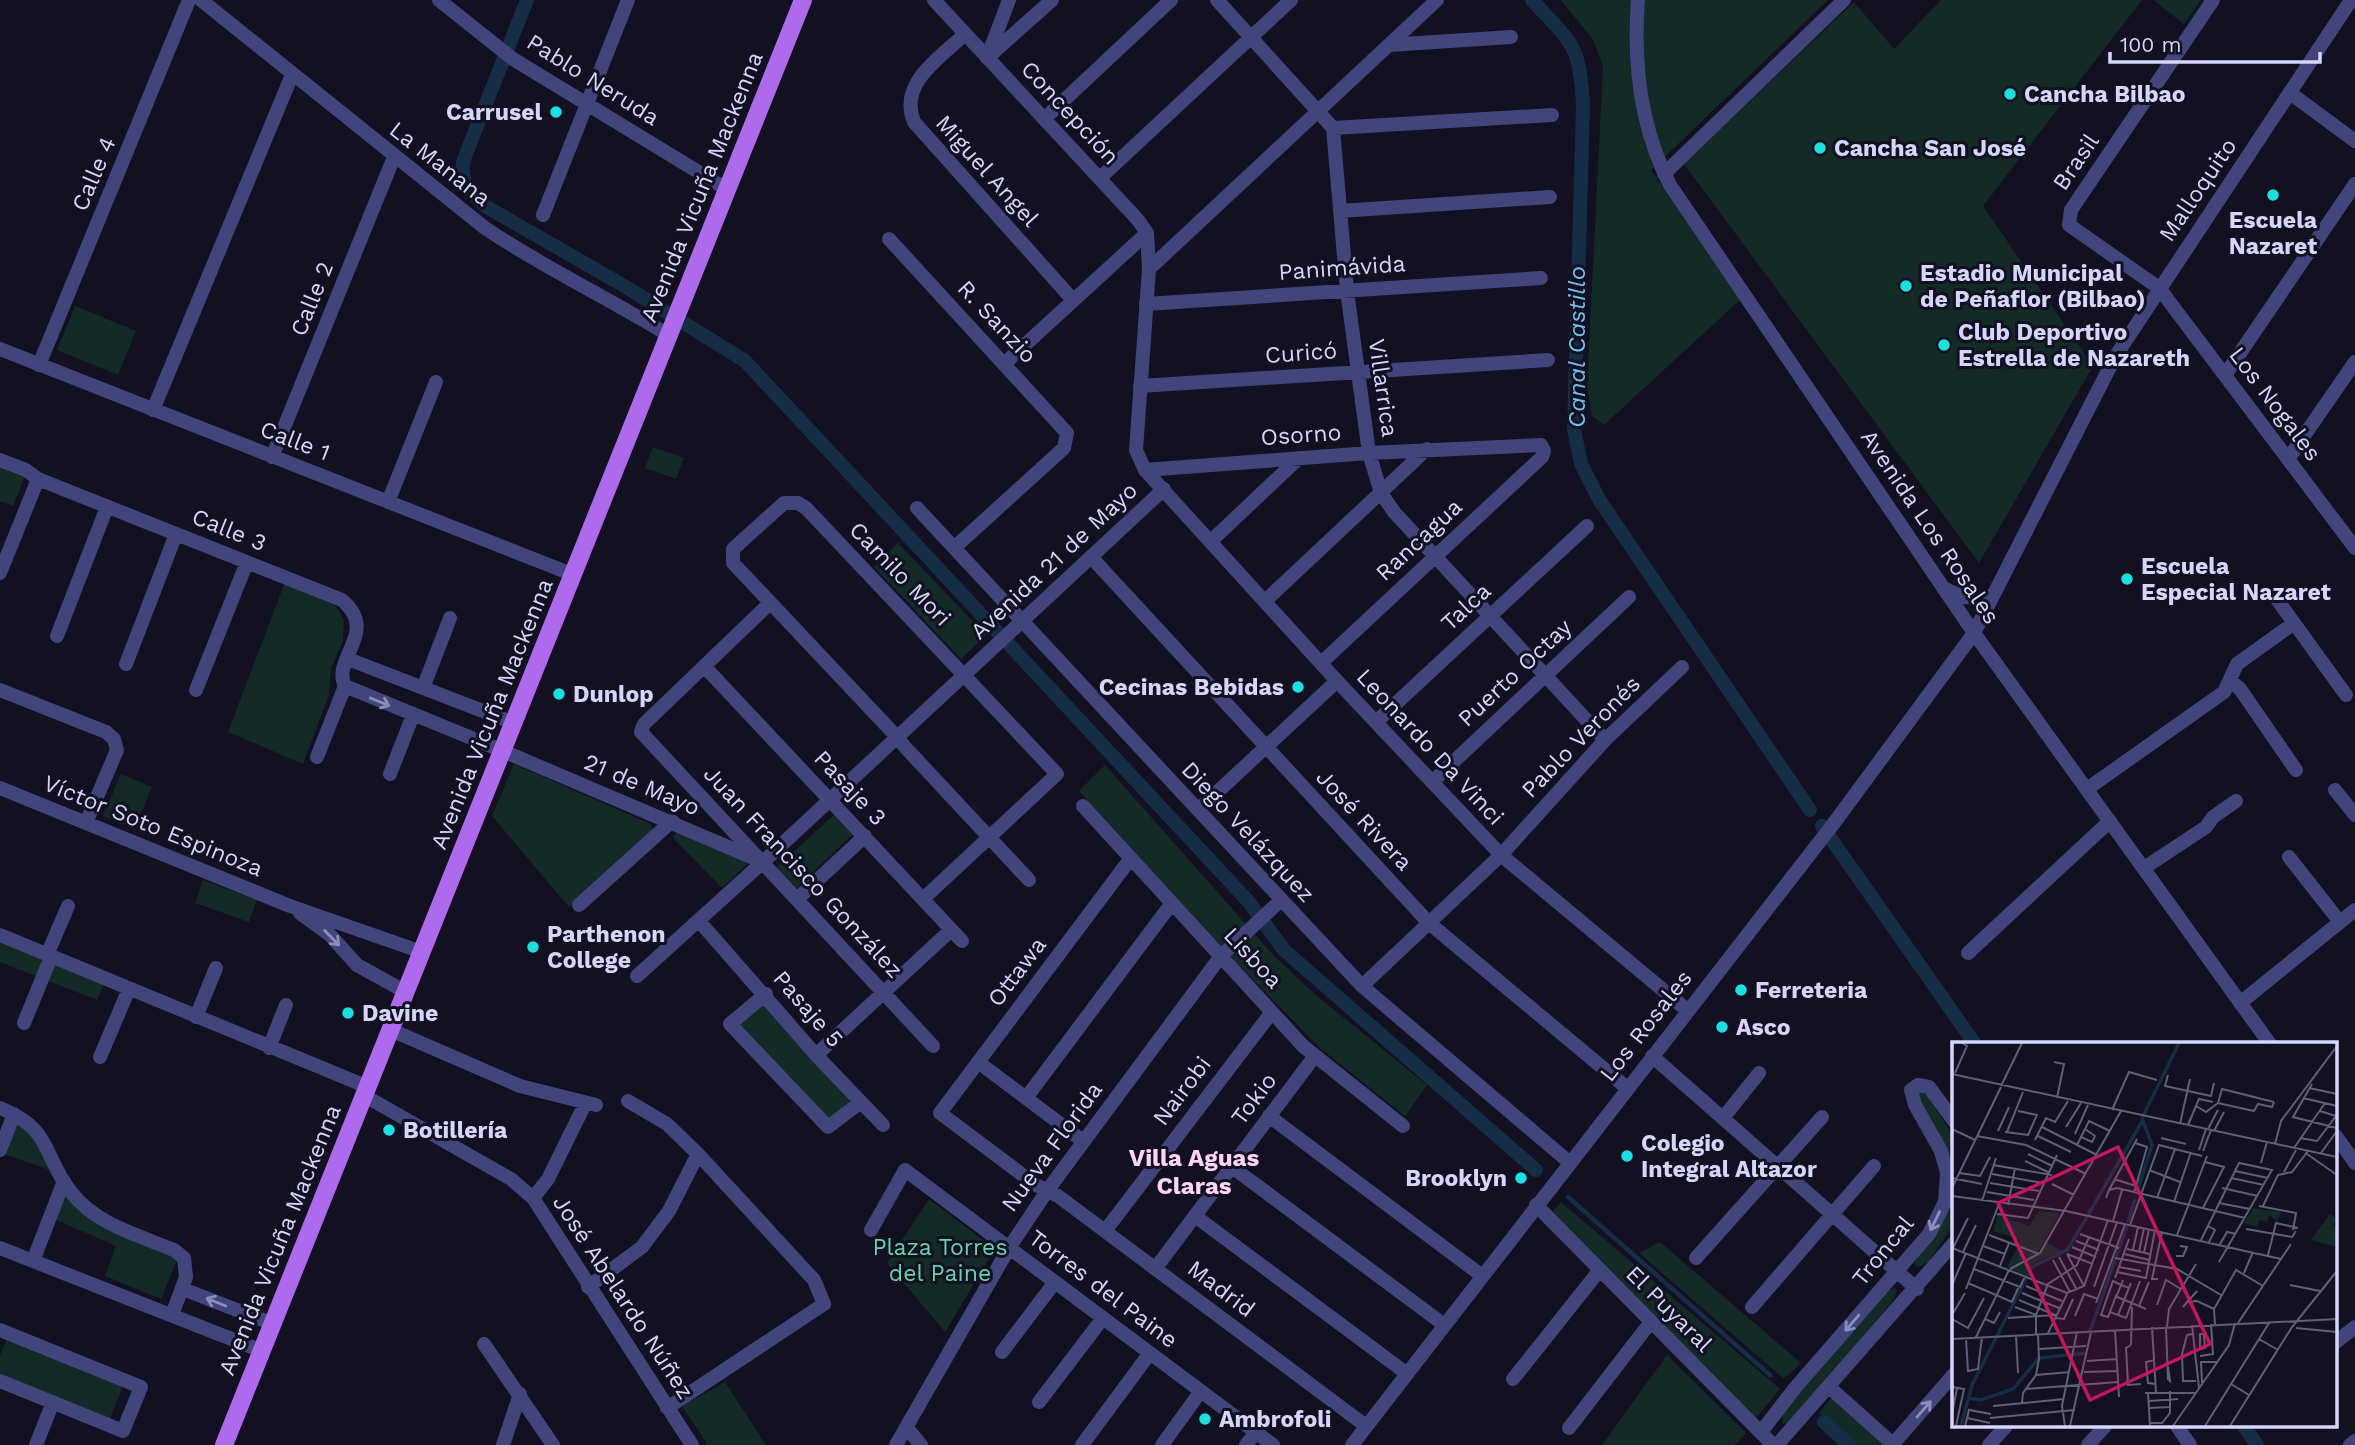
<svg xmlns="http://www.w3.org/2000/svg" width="2355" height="1445" viewBox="0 0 2355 1445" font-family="'Work Sans',sans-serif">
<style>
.green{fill:#142a27}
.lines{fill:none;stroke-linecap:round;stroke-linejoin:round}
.stream{stroke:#162d46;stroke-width:4.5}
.canal{stroke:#162d46;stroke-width:14}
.minor{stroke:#41457b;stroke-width:14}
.tertiary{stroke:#41457b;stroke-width:14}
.primary{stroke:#ae6aed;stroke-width:18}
.oneway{stroke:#8c8eba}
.poi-dot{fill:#1be0df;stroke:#121021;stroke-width:2.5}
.labels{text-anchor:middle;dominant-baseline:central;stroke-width:6;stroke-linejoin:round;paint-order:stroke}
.street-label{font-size:23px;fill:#d6d6fa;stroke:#121021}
.poi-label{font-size:23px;font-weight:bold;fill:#d6d6fa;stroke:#121021;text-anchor:start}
.park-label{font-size:23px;fill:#6ad1ad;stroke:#121021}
.water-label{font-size:24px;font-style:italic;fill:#70c1ee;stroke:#121021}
.neighbourhood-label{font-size:24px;font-weight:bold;fill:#fad7f1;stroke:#121021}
.inset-river{fill:none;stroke:#162d46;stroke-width:3.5}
.inset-road{fill:none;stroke:#605f78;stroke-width:2}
.view{fill:#c2185b;fill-opacity:0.15;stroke:#c2185b;stroke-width:3.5}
.inset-edge{fill:none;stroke:#d6d6fa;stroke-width:3.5}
</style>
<rect width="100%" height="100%" fill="#121021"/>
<path class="green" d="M 1561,0 L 1828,0 L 1651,170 L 1740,300 L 1604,425 L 1592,416 L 1587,387 L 1603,67 L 1594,41 Z
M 1941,0 L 2142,0 L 1983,206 L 2093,366 L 1979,563 L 1684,164 L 1854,2 L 1894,49 Z
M 2153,0 L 2201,0 L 2184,24 Z
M 75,306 L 136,331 L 118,375 L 57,350 Z
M 653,447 L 684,458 L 676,479 L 645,468 Z
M 0,467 L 25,476 L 13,506 L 0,501 Z
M 898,543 L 986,635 L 961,659 L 874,567 Z
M 285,582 L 335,605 L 344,620 L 343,641 L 331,668 L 329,695 L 303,764 L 228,732 Z
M 514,764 L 651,824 L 653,832 L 569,907 L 492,816 Z
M 1105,765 L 1275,957 L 1317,996 L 1427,1085 L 1405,1116 L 1320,1048 L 1229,955 L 1079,791 Z
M 121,774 L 152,787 L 134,829 L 103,816 Z
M 837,812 L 855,832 L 795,890 L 774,870 Z
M 681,830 L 753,859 L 722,888 L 672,837 Z
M 203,880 L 257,900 L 249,922 L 195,903 Z
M 0,940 L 106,979 L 97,1000 L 0,962 Z
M 765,1002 L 852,1101 L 828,1119 L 739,1024 Z
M 1920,1092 L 1926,1094 L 1954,1137 L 1954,1224 L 1928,1262 L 1919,1267 L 1915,1266 L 1916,1256 L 1950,1183 L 1916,1094 Z
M 17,1120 L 39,1145 L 50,1170 L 4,1154 Z
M 64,1190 L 178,1258 L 161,1299 L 105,1276 L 116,1246 L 54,1219 Z
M 929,1199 L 995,1249 L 945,1332 L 887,1263 Z
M 1561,1202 L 1780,1389 L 1756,1418 L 1562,1228 L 1553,1211 Z
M 1660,1242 L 1801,1363 L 1784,1379 L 1639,1253 Z
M 1894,1288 L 1897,1290 L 1894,1299 L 1792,1422 L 1783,1424 L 1782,1413 L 1887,1291 Z
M 7,1339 L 123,1386 L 109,1421 L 0,1376 L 0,1356 Z
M 1667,1355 L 1746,1433 L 1735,1445 L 1602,1445 Z
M 725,1382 L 766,1445 L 708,1445 L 682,1406 Z
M 1832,1397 L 1887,1445 L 1855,1445 L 1819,1413 Z"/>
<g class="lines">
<path class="stream" d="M 1568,1197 L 1770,1375"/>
<path class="canal" d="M 527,0 L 464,159 C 458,180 470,192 485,206 L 626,287 L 745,361 L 1248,901 L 1284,950 L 1536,1170
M 1532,0 C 1572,44 1580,43 1583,105 L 1574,429 L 1581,464 L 1600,501 L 1810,810
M 1822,826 L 1975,1044
M 1824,1422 L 1849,1445
M 2244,1426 L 2257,1445"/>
<path class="minor" d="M 201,0 L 485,228 C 544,268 609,298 670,336
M 439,0 L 513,59 L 728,190
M 1217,0 L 1333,128 L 1347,291 L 1369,453 L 1381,493 L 1394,512 L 1605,740
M 2213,0 L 2071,210 L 2069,225 L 2159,288 L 2355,548
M 965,34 C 940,58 898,83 914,122 L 1073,300
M 1389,45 L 1511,37
M 987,58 L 1052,0
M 987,58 L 1009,0
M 2290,93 L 2355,141
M 1044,119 L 1171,0
M 1333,128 L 1552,115
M 1664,174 L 1844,0
M 1100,178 L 1291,0
M 1340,211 L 1550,197
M 543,215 L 628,0
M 889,239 L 1067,433 L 1064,448 L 955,547
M 1146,304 L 1541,278
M 0,349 L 574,575
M 1004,364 L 1147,233
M 39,365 L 189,0
M 2225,375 L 2355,184
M 1140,386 L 1548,360
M 153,410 L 292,75
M 272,457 L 394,157
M 2288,459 L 2355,362
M 0,460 L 26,470 L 38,479 L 342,600 C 380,632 331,658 345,686 L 503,751
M 1145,470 L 1369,453 L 1541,445 L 1544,451 L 1542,457 L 1321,663
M 388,502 L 436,382
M 917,508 L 1362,986 L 1569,1162
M 1211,541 L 1299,458
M 1091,557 L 1429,923 L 1627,1088
M 0,573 L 38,479
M 2276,598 L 2346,695
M 1265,601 L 1427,449
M 770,603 L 644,724 L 641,732 L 933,1046
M 57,636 L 107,507
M 348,659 L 514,723
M 126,664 L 176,534
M 704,666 L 962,941
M 2231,681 L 2240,689 L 2296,770
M 423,688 L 450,618
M 0,690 L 106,732 L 114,739 L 117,750 L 86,823
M 196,690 L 247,562
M 1376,722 L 1587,526
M 317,757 L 345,686
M 390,774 L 413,715
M 1432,782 L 1629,597
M 0,788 L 290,906 L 422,952
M 2087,789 L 2224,692 L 2237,664 L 2294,623
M 2335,790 L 2355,815
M 1083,806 L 1303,1046 L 1403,1126
M 1198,810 L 1337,681
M 2289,857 L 2340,922
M 1131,858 L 940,1113 L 1036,1185 L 1058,1196 L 1366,1426
M 2144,868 L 2206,827 L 2213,817 L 2236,801
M 797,899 L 865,836
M 923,899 L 1057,774 L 806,508 L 798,503 L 784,503 L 733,549 L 733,563 L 898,738 L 905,747 L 1029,880
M 579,905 L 672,821
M 300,913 L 330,935 L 357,965 L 406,992
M 699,921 L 816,1055 L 883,1125
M 0,935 L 368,1087
M 1968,953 L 2110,821
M 47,955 L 68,906
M 637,976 L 763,862
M 1362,986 L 1501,855 L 1605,740 L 1682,667
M 766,994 L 730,1024 L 828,1127 L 861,1102
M 2240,1003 L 2355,910
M 196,1017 L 216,968
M 24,1023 L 51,957
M 391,1030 L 520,1086 L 596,1105
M 269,1048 L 286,1005
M 816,1055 L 951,930
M 1652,1056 L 1917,1289
M 100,1057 L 129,989
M 978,1062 L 1083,1141
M 365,1096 L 511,1179 L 533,1198 L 692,1445
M 1026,1098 L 1172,903
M 628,1101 L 667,1124 L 698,1154 L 814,1280 L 824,1304 L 667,1408
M 0,1108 C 54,1130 41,1154 71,1192 C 95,1224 138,1235 174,1250 L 184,1258 L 186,1277 L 172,1315
M 1269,1116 L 1481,1275
M 1723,1118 L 1759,1073
M 0,1150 L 14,1114
M 1232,1167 L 1443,1324
M 533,1198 L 548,1179 L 585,1104
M 1536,1205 L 1773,1445
M 1195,1216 L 1406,1373
M 871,1230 L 905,1170 L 1273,1445
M 1105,1231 L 1272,1012
M 0,1248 L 262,1351
M 1696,1258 L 1822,1117
M 33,1261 L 64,1181
M 1155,1269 L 1314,1057
M 588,1287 L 642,1247 L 669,1211 L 698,1154
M 183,1289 L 273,1324
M 1752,1307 L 1874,1166
M 0,1330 L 141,1387 L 123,1431 L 0,1381
M 2336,1342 L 2355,1327
M 484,1344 L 553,1445
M 1002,1352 L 1055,1282
M 1513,1379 L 1599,1271
M 1829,1387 L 1894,1445
M 1039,1402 L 1103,1318
M 2177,1426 L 2190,1445
M 907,1428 L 921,1445
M 1569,1428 L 1650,1323
M 1761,1432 L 1795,1388 L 1929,1234 L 1945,1202 L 1947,1173 L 1941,1151 L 1915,1105 L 1911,1090 L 1918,1085 L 1929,1087 L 1954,1121
M 1893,1444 L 1954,1374
M 36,1445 L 53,1402
M 503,1445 L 520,1394
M 896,1445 L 1009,1248 L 1047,1191 L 1221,956 L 1280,901
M 1082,1445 L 1150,1353
M 1162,1445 L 1201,1391
M 1246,1445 L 1256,1432
M 1777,1445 L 1954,1243
M 1989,1445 L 2006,1426
M 2088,1445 L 2105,1426
M 2350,1445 L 2355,1441"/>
<path class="tertiary" d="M 934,0 L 1138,220 L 1147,233 L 1149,269 L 1136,450 L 1145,470 L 1337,681 L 1501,855 L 1687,1010
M 1638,0 C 1633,65 1640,127 1670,185 L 1974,633 L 2270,1044
M 1149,269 L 1437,0
M 1943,588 L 1963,597 L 1992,598
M 503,751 L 763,862 L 1164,489
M 2336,1136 L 2355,1163
M 1352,1445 L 1834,823 L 1974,633 L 2115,357 L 2351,0"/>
<path class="primary" d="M 224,1445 L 803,0"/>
</g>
<defs><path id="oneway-shaft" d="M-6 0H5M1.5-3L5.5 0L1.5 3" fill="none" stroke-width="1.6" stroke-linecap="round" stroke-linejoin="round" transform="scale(1.75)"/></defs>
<g class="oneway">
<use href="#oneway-shaft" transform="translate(380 702) rotate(22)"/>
<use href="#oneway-shaft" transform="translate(332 938) rotate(46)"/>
<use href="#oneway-shaft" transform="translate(1935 1221) rotate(116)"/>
<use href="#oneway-shaft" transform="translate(216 1302) rotate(-158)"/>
<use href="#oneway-shaft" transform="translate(1852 1323) rotate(131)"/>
<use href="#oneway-shaft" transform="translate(1924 1409) rotate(-49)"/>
</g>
<g class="poi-dot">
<circle cx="2010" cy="94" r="7"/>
<circle cx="556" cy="112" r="7"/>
<circle cx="1820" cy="148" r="7"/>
<circle cx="2273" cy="195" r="7"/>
<circle cx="1906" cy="286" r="7"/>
<circle cx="1944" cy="345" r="7"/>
<circle cx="2127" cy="579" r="7"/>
<circle cx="1298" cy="687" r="7"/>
<circle cx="559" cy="694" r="7"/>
<circle cx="533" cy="947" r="7"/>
<circle cx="1741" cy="990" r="7"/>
<circle cx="348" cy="1013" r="7"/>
<circle cx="1722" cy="1027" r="7"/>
<circle cx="389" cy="1130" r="7"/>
<circle cx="1627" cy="1156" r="7"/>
<circle cx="1521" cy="1178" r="7"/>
<circle cx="1205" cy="1419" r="7"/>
</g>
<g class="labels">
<g class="street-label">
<text transform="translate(593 80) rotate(32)">Pablo Neruda</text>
<text transform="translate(1070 113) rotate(47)">Concepción</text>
<text transform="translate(2076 162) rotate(-56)">Brasil</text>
<text transform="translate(440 164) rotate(38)">La Manana</text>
<text transform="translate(987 171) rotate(48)">Miguel Angel</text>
<text transform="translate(94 174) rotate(-67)">Calle 4</text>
<text transform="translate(702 187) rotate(-68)">Avenida Vicuña Mackenna</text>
<text transform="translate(2198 190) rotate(-56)">Malloquito</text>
<text transform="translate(1342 268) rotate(-4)">Panimávida</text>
<text transform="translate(312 299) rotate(-68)">Calle 2</text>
<text transform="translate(997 322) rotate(47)">R. Sanzio</text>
<text transform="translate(1301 353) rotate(-4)">Curicó</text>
<text transform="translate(1383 388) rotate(82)">Villarrica</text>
<text transform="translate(2275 404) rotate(53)">Los Nogales</text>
<text transform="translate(1301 435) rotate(-4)">Osorno</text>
<text transform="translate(295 441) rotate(21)">Calle 1</text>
<text transform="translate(1930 527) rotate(56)">Avenida Los Rosales</text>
<text transform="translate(229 530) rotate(22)">Calle 3</text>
<text transform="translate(1419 540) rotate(-43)">Rancagua</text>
<text transform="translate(1054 561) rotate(-43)">Avenida 21 de Mayo</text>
<text transform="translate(900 574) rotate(46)">Camilo Mori</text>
<text transform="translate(1466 607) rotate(-43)">Talca</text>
<text transform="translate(1515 673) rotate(-43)">Puerto Octay</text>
<text transform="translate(492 714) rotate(-68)">Avenida Vicuña Mackenna</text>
<text transform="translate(1581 737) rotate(-46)">Pablo Veronés</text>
<text transform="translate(1430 747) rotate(47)">Leonardo Da Vinci</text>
<text transform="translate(642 785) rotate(23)">21 de Mayo</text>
<text transform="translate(850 788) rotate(47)">Pasaje 3</text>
<text transform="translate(1364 820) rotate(47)">José Rivera</text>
<text transform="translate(153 826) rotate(22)">Víctor Soto Espinoza</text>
<text transform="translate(1248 832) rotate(47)">Diego Velázquez</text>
<text transform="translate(803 872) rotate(47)">Juan Francisco González</text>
<text transform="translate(1253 958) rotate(47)">Lisboa</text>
<text transform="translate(1017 972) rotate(-53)">Ottawa</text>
<text transform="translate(808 1009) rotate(49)">Pasaje 5</text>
<text transform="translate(1646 1026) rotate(-52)">Los Rosales</text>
<text transform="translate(1182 1091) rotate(-53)">Nairobi</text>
<text transform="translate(1254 1099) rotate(-53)">Tokio</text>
<text transform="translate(1052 1147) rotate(-54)">Nueva Florida</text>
<text transform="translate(280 1240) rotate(-68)">Avenida Vicuña Mackenna</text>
<text transform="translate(1883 1251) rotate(-51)">Troncal</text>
<text transform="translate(1103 1289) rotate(37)">Torres del Paine</text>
<text transform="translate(1221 1289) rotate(37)">Madrid</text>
<text transform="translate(623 1297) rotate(57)">José Abelardo Núñez</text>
<text transform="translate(1669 1309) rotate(45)">El Puyaral</text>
</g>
<g class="poi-label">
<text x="2024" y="94">Cancha Bilbao</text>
<text x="542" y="112" text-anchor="end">Carrusel</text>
<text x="1834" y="148">Cancha San José</text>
<text x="2273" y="220" text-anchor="middle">Escuela<tspan x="2273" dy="26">Nazaret</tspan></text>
<text x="1920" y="273">Estadio Municipal<tspan x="1920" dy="26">de Peñaflor (Bilbao)</tspan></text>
<text x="1958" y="332">Club Deportivo<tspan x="1958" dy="26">Estrella de Nazareth</tspan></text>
<text x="2141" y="566">Escuela<tspan x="2141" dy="26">Especial Nazaret</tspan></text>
<text x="1284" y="687" text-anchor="end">Cecinas Bebidas</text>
<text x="573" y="694">Dunlop</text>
<text x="547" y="934">Parthenon<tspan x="547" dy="26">College</tspan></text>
<text x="1755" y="990">Ferreteria</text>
<text x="362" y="1013">Davine</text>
<text x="1736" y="1027">Asco</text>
<text x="403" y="1130">Botillería</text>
<text x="1641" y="1143">Colegio<tspan x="1641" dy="26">Integral Altazor</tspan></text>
<text x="1507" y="1178" text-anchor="end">Brooklyn</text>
<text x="1219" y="1419">Ambrofoli</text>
</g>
<g class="park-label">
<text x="940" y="1247">Plaza Torres<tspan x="940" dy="26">del Paine</tspan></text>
</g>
<g class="water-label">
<text transform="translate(1577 347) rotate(-90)">Canal Castillo</text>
</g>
<g class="neighbourhood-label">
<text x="1194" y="1158">Villa Aguas<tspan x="1194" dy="28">Claras</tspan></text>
</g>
</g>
<g transform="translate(1952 1042)">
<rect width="385" height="385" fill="#121021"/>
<path d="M 301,166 L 329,170 L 326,180 L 317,173 L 315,180 L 307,178 L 305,185 L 292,181 ZM 87,169 L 108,171 L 86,211 L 66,203 L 68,198 L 41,189 L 46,173 L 77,184 ZM 378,172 L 385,176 L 381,183 L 385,184 L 385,205 L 359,198 ZM 95,201 L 110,209 L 81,221 L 74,234 L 55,225 L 65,206 L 87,213 Z" fill="#142a27"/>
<path class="inset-river" d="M 185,150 L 200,103 L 190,76 L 227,1M 136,173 L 191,78M 176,180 L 183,157M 138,289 L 175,184M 16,356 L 29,358 L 61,347 L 87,316 L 135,311M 9,384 L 20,343 L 80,225 L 115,208 L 135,175"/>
<path class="inset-road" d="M 102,20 L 112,22 L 105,56M 3,31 L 15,4 L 10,1M 0,32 L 385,115M 216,33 L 213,44 L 259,54 L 262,41M 360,42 L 341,75 L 385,86M 49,44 L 70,1M 357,46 L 385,52M 351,56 L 385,64M 266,61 L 270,47 L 322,60M 244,64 L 254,70 L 266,61 L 302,69 L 306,62 L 320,65 L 322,60M 160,68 L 177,30 L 205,38M 228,82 L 238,37M 236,83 L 247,57 L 261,60M 90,85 L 145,113M 114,85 L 129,61M 0,87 L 23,98M 256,87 L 266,68M 46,89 L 57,65M 262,89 L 272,70M 53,90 L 76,93 L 85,73 L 66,69M 55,90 L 71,50M 123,92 L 136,63M 25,94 L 74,103 L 134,132M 86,94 L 119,110M 129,95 L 140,100 L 143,94 L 133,87M 209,96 L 234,102M 348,96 L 365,99 L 384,74 L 368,69M 83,98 L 94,76 L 103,80 L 116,59M 323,102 L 329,79 L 385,4M 125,103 L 137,79 L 158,89M 342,106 L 373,61M 247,108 L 254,87M 251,109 L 259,88M 369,111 L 385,89M 76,112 L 100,124M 355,112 L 385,133M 73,119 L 96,130M 309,121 L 315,100M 41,123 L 100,133M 197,128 L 228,140M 283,129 L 316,136M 332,130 L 345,106M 7,131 L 28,134 L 38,115M 40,132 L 91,141M 0,136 L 30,142M 279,136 L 312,143M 162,137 L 184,144M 38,141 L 87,149M 100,142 L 122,153M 0,146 L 49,45M 270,146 L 306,154M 157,148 L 185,97M 35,150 L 82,158M 182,151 L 195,105 L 183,101M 0,154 L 114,169 L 329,217M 154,156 L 157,148 L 165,146 L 293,176M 205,156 L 223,107M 30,159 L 44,116M 222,160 L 239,110M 267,161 L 298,167M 56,163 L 63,126M 307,164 L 344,171 L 341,188M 311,164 L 326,133 L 340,130 L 356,109M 251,166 L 272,125 L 253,120M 45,172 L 76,176 L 105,113M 161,179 L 170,148M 178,183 L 207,103 L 250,114M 256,184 L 263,188 L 257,200M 294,187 L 340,195 L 344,189M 128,192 L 167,206M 37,193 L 87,212M 225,193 L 255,114M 249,198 L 287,121 L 320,128 L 267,220M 124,199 L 147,208M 268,202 L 275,190 L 284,192M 31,204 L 53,212M 120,205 L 144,215M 0,206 L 115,251 L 132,244 L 156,178M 1,206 L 16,176M 175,207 L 198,212M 181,208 L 186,185M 11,210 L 24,183M 187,210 L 192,186M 192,211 L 197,187M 115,212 L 132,244M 115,212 L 141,222M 172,212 L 197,218M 316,213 L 324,181 L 346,186M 224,214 L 231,214 L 235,205 L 228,204M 107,215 L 125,248M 163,216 L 225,227 L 269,253M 101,218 L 118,250M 48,224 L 57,201M 167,225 L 189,229M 22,227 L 68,245 L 73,234M 58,227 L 88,211 L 169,69M 165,230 L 194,236 L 203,188M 292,231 L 301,210M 163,236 L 177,197M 206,237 L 200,237 L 210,190M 171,238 L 165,253 L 164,254 L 156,275 L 149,273 L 161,239 L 169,243 L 177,246M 16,241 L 60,260 L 67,244M 0,243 L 14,211M 338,243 L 368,249M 74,244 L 110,259M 142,245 L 165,180M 14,247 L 47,162M 70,251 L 107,266M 163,254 L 194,267M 67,258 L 103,273M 234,260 L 245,259 L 262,267M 144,261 L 173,182M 205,263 L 214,238 L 229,247M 187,264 L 197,240M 63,265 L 84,273M 231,265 L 245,249M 158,270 L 174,276 L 188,239M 0,273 L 13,251M 166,273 L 179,241M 123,274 L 132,252 L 146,257M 56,276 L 104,273M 103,276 L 112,277 L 121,257M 0,277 L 16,286 L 32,256M 33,277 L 42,281 L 48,270M 286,281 L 339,202M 263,282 L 262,267 L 284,228 L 311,244M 240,283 L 247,346M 200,285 L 204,350M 214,285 L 216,337 L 218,339 L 216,325M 215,285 L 217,267 L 244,222M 344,286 L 385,290M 163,288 L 167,355M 96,291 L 115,252M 84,292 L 84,273 L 96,242 L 125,223 L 137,195M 241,292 L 235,293 L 230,312 L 231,339 L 244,339M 248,292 L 252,292 L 253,306 L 248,307 ZM 64,293 L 66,331M 24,295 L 57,228M 14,296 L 16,330M 0,297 L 385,277M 307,297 L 326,308M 179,303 L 174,306 L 176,343 L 189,342M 179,303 L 180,265M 87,307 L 134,304M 248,314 L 261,312 L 259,282M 203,318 L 194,320 L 196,341 L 204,342M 135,319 L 165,317M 16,329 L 26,327 L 30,295M 132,330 L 166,329M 84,333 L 118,330M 250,341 L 249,320 L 265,320M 279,342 L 297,353M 0,345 L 12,347 L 4,384M 73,347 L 166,340M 193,351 L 244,351M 196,351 L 198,383M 197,359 L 226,357M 70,361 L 71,351 L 84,333 L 87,317 L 86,292M 41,364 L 112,357M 197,366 L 219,365M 0,372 L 5,346M 15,376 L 38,381M 38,376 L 123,368M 198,381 L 210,381 L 218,371 L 218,349M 13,384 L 17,368 L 39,372M 113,384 L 110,364 L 125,290M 118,384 L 139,290M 221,384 L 277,303 L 283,281M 253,384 L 317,281M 278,384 L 340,285 L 385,229"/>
<path class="view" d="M 166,105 L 258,302 L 138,358 L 46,161 Z"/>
<rect width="385" height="385" class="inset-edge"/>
</g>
<path d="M2110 52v10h210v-10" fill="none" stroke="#d6d6fa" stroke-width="3.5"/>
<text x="2120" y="52" font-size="21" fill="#d6d6fa" stroke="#121021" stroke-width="5" paint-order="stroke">100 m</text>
</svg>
